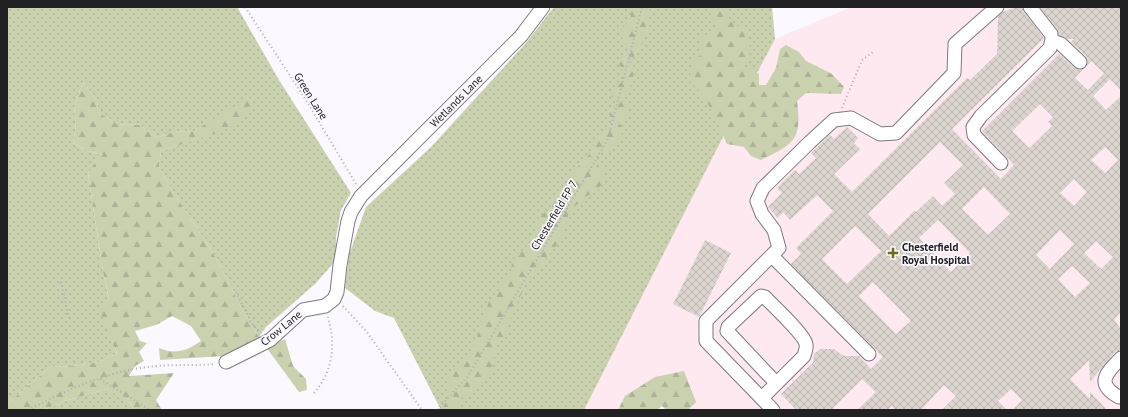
<svg xmlns="http://www.w3.org/2000/svg" width="1128" height="417" viewBox="0 0 1128 417" font-family="'PT Sans',sans-serif">
<style>
.medical{fill:#fee9f0}
.grass{fill:url(#grass-dots)}
.forest{fill:url(#forest-firs)}
.building{fill:url(#building-cross-hatch);fill-rule:evenodd}
.lines{fill:none;stroke-linecap:round;stroke-linejoin:round}
.minor-casing{stroke:#7b7980;stroke-width:15}
.path{stroke:#acaaaf;stroke-width:2;stroke-dasharray:1 3;stroke-linecap:butt}
.minor{stroke:#fff;stroke-width:13}
.poi-dot{fill:#6d6f12;stroke:#fbf8ff;stroke-width:1.5}
.labels{text-anchor:middle;dominant-baseline:central;stroke-width:3.5;stroke-linejoin:round;paint-order:stroke}
.street-label{font-size:11px;fill:#212023;stroke:#fbf8ff}
.poi-label{font-size:11px;font-weight:bold;fill:#212023;stroke:#fbf8ff;text-anchor:start}
</style>
<defs>
<pattern id="grass-dots" width="8" height="8" patternUnits="userSpaceOnUse"><rect width="8" height="8" fill="#cad1af"/><path d="M2 2h.1M6 6h.1" fill="none" stroke="#adb396" stroke-width="1.8" stroke-linecap="round"/></pattern>
<pattern id="forest-firs" width="22" height="20" patternUnits="userSpaceOnUse"><rect width="22" height="20" fill="#cad1af"/><path d="M5 1l3.5 6h-7zM16 11l3.5 6h-7z" fill="#adb396"/></pattern>
<pattern id="building-cross-hatch" width="8" height="8" patternUnits="userSpaceOnUse"><rect width="8" height="8" fill="#dcd4ce"/><path d="M0 0l8 8M0 8l8-8" fill="none" stroke="#bcb6b1"/></pattern>
</defs>
<rect width="100%" height="100%" fill="#fbf8ff"/>
<path class="medical" d="M 852,7 L 1121,7 L 1121,410 L 688,410 L 695,402 L 625,396 L 618,410 L 584,410 L 724,135 L 775,39 Z"/>
<path class="grass" d="M 7,7 L 237,7 L 279,80 L 351,193 L 341,210 L 336,237 L 336,260 L 316,283 L 266,327 L 259,337 L 243,311 L 216,258 L 170,187 L 159,167 L 161,151 L 179,145 L 220,117 L 194,131 L 173,132 L 156,138 L 140,125 L 117,124 L 98,112 L 97,101 L 83,82 L 74,108 L 76,125 L 73,143 L 88,151 L 103,155 L 88,173 L 103,272 L 109,300 L 100,309 L 117,353 L 99,362 L 74,366 L 50,367 L 7,404 Z
M 554,7 L 772,7 L 775,39 L 724,135 L 584,410 L 437,410 L 440,408 L 394,318 L 375,311 L 345,288 L 349,255 L 366,207 L 431,147 L 525,44 Z
M 107,389 L 128,401 L 135,410 L 43,410 L 65,401 Z"/>
<path class="forest" d="M 633,7 L 650,7 L 647,35 L 629,63 L 634,73 L 629,89 L 626,92 L 624,97 L 613,99 L 611,89 L 621,83 L 624,74 L 619,64 L 627,49 L 620,33 L 624,24 L 631,17 L 630,10 Z
M 708,7 L 726,7 L 727,17 L 735,25 L 747,29 L 751,52 L 742,65 L 759,74 L 759,85 L 766,85 L 776,68 L 780,49 L 786,45 L 799,52 L 806,61 L 832,74 L 844,87 L 841,94 L 806,93 L 797,101 C 802,139 795,144 761,160 L 751,156 L 744,147 L 727,144 C 716,120 709,98 689,81 L 693,59 L 700,56 L 699,40 C 705,34 713,31 719,25 L 711,15 Z
M 83,82 L 97,101 L 98,112 L 117,124 L 140,125 L 156,138 L 173,132 L 194,131 L 245,100 L 253,98 L 253,109 L 242,121 L 216,133 L 161,151 L 159,167 L 170,187 L 216,258 L 243,311 L 259,337 L 246,347 L 224,356 L 160,360 L 159,348 C 176,355 186,351 201,341 L 191,326 L 172,316 L 156,325 L 135,331 L 140,341 L 147,343 L 139,352 L 144,361 L 135,366 L 129,376 L 174,373 L 156,400 L 162,410 L 135,410 L 129,402 L 107,389 L 65,401 L 43,410 L 7,410 L 7,404 L 50,367 L 74,366 L 99,362 L 117,353 L 99,309 L 109,299 L 103,272 L 88,173 L 96,161 L 103,155 L 88,151 L 73,143 L 76,125 L 74,108 Z
M 627,101 L 630,107 L 628,111 L 628,120 L 617,122 L 621,125 L 622,136 L 613,145 L 612,152 L 602,153 L 595,160 L 595,166 L 604,168 L 603,182 L 596,192 L 585,197 L 569,212 L 562,238 L 525,286 L 509,321 L 508,332 L 496,347 L 492,371 L 473,394 L 462,397 L 452,410 L 442,410 L 448,397 L 449,375 L 462,365 L 474,345 L 489,301 L 511,275 L 512,260 L 532,241 L 539,217 L 548,210 L 553,202 L 573,182 L 571,173 L 586,159 L 603,130 L 612,131 L 610,116 L 613,107 L 621,102 Z
M 285,339 L 293,366 L 306,379 L 307,390 L 299,392 L 266,347 Z
M 684,371 L 696,402 L 688,410 L 666,410 L 662,406 L 657,410 L 618,410 L 625,396 L 655,377 Z"/>
<path class="building" d="M 1016,7 L 1022,7 L 1024,12 L 1044,38 L 952,129 L 1001,179 L 1014,165 L 982,131 L 1059,54 L 1075,68 L 1079,70 L 1084,68 L 1075,78 L 1088,90 L 1104,73 L 1091,61 L 1087,66 L 1088,60 L 1086,56 L 1071,42 L 1074,39 L 1067,39 L 1059,35 L 1057,29 L 1040,7 L 1121,7 L 1121,90 L 1110,79 L 1093,96 L 1106,110 L 1121,96 L 1121,312 L 1114,319 L 1121,330 L 1121,350 L 1115,352 L 1090,382 L 1089,360 L 1070,379 L 1090,399 L 1090,392 L 1107,410 L 1012,410 L 1022,400 L 1011,389 L 998,401 L 1007,410 L 942,410 L 956,396 L 944,385 L 921,410 L 895,410 L 892,406 L 887,410 L 857,410 L 876,392 L 862,379 L 831,410 L 796,410 L 781,394 L 813,363 L 814,354 L 820,349 L 834,349 L 844,356 L 859,356 L 871,369 L 883,357 L 791,264 L 801,254 L 796,248 L 833,211 L 817,195 L 790,220 L 783,212 L 778,218 L 768,207 L 782,193 L 777,188 L 795,170 L 799,174 L 816,158 L 811,153 L 830,135 L 834,139 L 847,127 L 858,138 L 854,143 L 860,149 L 834,174 L 852,192 L 967,78 L 970,80 L 997,54 L 998,17 L 1003,12 ZM 1040,104 L 1053,117 L 1048,122 L 1052,126 L 1029,148 L 1012,131 ZM 940,142 L 963,165 L 944,183 L 955,194 L 942,206 L 933,196 L 916,212 L 914,211 L 889,236 L 868,214 ZM 1105,147 L 1118,160 L 1105,173 L 1091,160 ZM 1074,179 L 1087,192 L 1074,206 L 1060,193 ZM 984,187 L 1010,214 L 988,235 L 962,209 ZM 938,220 L 970,253 L 951,272 L 919,238 ZM 855,226 L 881,251 L 847,284 L 822,259 ZM 1060,230 L 1074,244 L 1050,269 L 1036,255 ZM 1096,241 L 1113,257 L 1101,269 L 1084,253 ZM 1072,266 L 1090,283 L 1075,297 L 1058,279 ZM 873,282 L 911,321 L 896,334 L 859,296 Z
M 705,240 L 731,253 L 699,317 L 673,304 Z"/>
<g class="lines">
<defs>
<path id="minor" d="M 1030,7 L 1051,34
M 1053,41 L 1061,44 L 1080,62
M 1001,163 L 974,135 L 973,127 L 981,116 L 1050,48 L 1052,39
M 772,256 L 869,354
M 226,362 L 270,340 L 303,310 L 325,306 L 334,299 L 337,292 L 340,265 L 348,221 L 351,212 L 361,196 L 521,36 L 543,7
M 1119,397 C 1095,384 1106,373 1121,358
M 762,398 L 804,356 C 805,352 807,348 806,344 C 804,334 773,306 765,297 L 761,296 L 728,327 L 727,331 L 776,383
M 773,410 L 706,341 L 706,321 L 779,248 L 774,230 L 762,214 L 757,201 L 763,188 L 810,142 L 834,120 L 851,118 L 880,134 L 896,133 L 954,73 L 955,44 L 997,7"/>
</defs>
<use href="#minor" class="minor-casing"/>
<path class="path" d="M 245,7 L 306,100 L 356,184
M 842,108 L 862,60 L 873,52
M 61,282 L 69,318
M 236,292 L 252,324 L 260,333
M 343,306 L 366,331 L 422,410
M 100,379 L 150,410
M 314,393 C 333,372 336,344 328,317
M 28,410 C 65,391 105,372 147,367 C 169,364 192,366 215,364
M 437,410 L 468,376 L 608,139 L 642,7"/>
<use href="#minor" class="minor"/>
</g>
<path class="poi-dot" d="M891 247h4v4h4v4h-4v4h-4v-4h-4v-4h4z"/>
<g class="labels">
<g class="street-label">
<text transform="translate(311 96) rotate(58)">Green Lane</text>
<text transform="translate(456 101) rotate(-45)">Wetlands Lane</text>
<text transform="translate(554 215) rotate(-59)">Chesterfield FP 7</text>
<text transform="translate(281 328) rotate(-39)">Crow Lane</text>
</g>
<g class="poi-label">
<text x="902" y="247">Chesterfield<tspan x="902" dy="13">Royal Hospital</tspan></text>
</g>
</g>
<rect width="1128" height="417" fill="none" stroke="#212023" stroke-width="16"/>
</svg>
